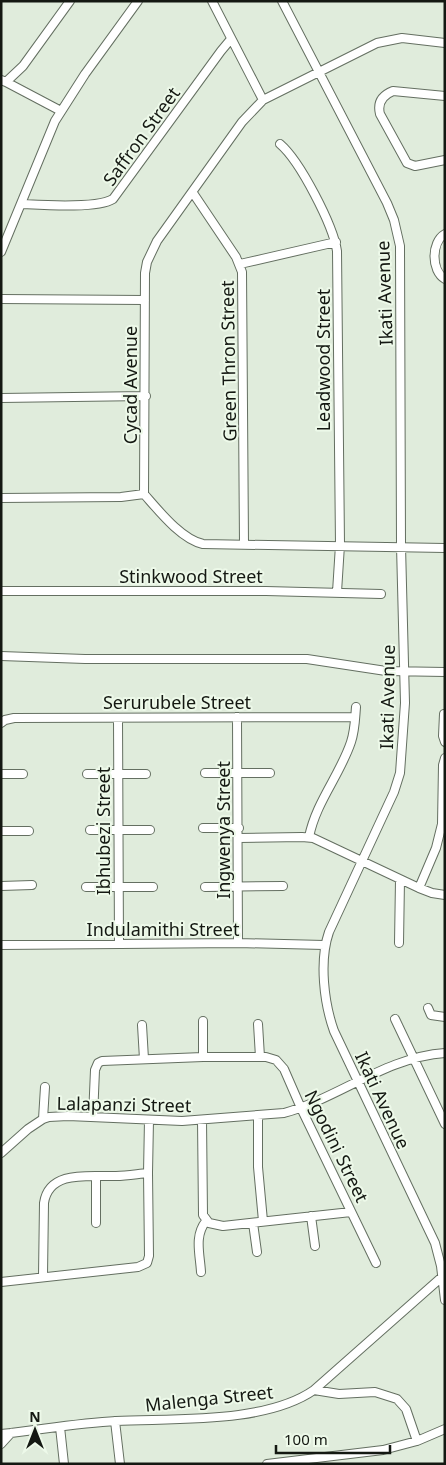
<svg xmlns="http://www.w3.org/2000/svg" width="446" height="1465" viewBox="0 0 446 1465" font-family="'Noto Sans',sans-serif">
<style>
.lines{fill:none;stroke-linecap:round;stroke-linejoin:round}
.minor-casing{stroke:#646f61;stroke-width:10}
.minor{stroke:#fff;stroke-width:8}
.labels{text-anchor:middle;dominant-baseline:central;stroke-width:4;stroke-linejoin:round;paint-order:stroke}
.street-label{font-size:18px;fill:#141812;stroke:#edf9e9}
</style>
<rect width="100%" height="100%" fill="#e0ecdc"/>
<g class="lines">
<defs>
<path id="minor" d="M 212,1 L 263,100
M 282,1 L 387,203 L 394,220 L 400,246 L 401,546 L 405,703 L 400,773 L 394,792 L 329,932 C 319,961 324,1003 334,1031 L 435,1243 L 441,1266 L 445,1300
M 445,43 L 402,38 L 377,43 L 263,100 L 242,122 L 157,241 L 147,262 L 145,273 L 144,494 C 159,511 181,539 203,544 L 445,548
M 1,80 L 6,82 L 23,66 L 70,1
M 6,82 L 61,111
M 445,96 L 393,91 C 383,95 377,102 380,114 L 407,163 L 415,166 L 445,160
M 280,144 C 300,161 333,225 337,251 L 340,545 L 337,592
M 193,193 L 236,257 L 242,272 L 244,544
M 21,204 C 42,205 97,209 113,199 L 221,51 L 231,39
M 445,234 C 431,242 431,271 445,279
M 1,252 L 55,121 L 85,74 L 138,1
M 240,264 L 336,242
M 1,299 L 145,300
M 1,398 L 146,396
M 1,498 L 121,497 L 144,494
M 1,591 L 266,591 L 381,594
M 1,656 L 85,659 L 307,659 L 386,671 L 445,672
M 444,714 L 443,736 L 445,742
M 237,717 L 238,943
M 118,718 L 119,944
M 1,723 L 5,720 L 14,718 L 355,717
M 205,773 L 270,773
M 1,774 L 23,774
M 87,774 L 146,774
M 203,828 L 239,828
M 90,830 L 150,830
M 1,831 L 29,831
M 309,837 C 316,802 340,775 351,742 C 355,730 355,719 356,707
M 239,838 L 302,837 L 313,838 L 419,888 L 432,893 L 445,895
M 1,886 L 32,885
M 86,887 L 153,887
M 205,887 L 283,886
M 419,888 L 436,848 L 442,824 L 443,765 L 445,758
M 399,943 L 400,880
M 1,945 L 238,943 L 324,945
M 428,1008 L 431,1015 L 445,1017
M 395,1019 L 445,1124
M 203,1021 L 203,1057
M 258,1024 L 260,1057
M 142,1025 L 144,1059
M 258,1116 L 258,1167 L 263,1221
M 93,1117 L 95,1070 L 98,1063 L 102,1061 L 203,1057 L 266,1057 L 276,1060 L 284,1069 L 301,1108 L 376,1263
M 43,1119 L 45,1087
M 202,1120 L 203,1215 L 209,1223 L 223,1226 L 351,1212
M 1,1153 L 28,1129 L 43,1119 L 49,1117 L 68,1116 L 182,1121 L 284,1113 C 339,1098 386,1057 445,1053
M 96,1176 L 96,1223
M 311,1216 L 315,1246
M 253,1223 L 257,1252
M 201,1272 C 200,1254 194,1236 206,1221
M 43,1276 L 44,1203 C 49,1169 91,1177 116,1176 C 127,1176 137,1174 148,1173
M 1,1282 L 138,1267 L 147,1263 L 149,1256 L 148,1173 L 149,1120
M 314,1390 L 443,1276
M 115,1421 L 120,1464
M 60,1427 L 64,1464
M 1,1434 C 39,1430 78,1423 116,1421 C 174,1418 265,1424 314,1390 L 339,1394 L 375,1392 L 397,1399 L 406,1409 L 417,1441
M 1,1444 L 11,1433
M 267,1464 L 383,1450 L 417,1441 L 445,1429"/>
</defs>
<use href="#minor" class="minor-casing"/>
<use href="#minor" class="minor"/>
</g>
<g class="labels">
<g class="street-label">
<text transform="translate(141 136) rotate(-54)">Saffron Street</text>
<text transform="translate(384 293) rotate(-92)">Ikati Avenue</text>
<text transform="translate(323 360) rotate(-90)">Leadwood Street</text>
<text transform="translate(228 361) rotate(-91)">Green Thron Street</text>
<text transform="translate(130 385) rotate(-90)">Cycad Avenue</text>
<text x="191" y="576">Stinkwood Street</text>
<text transform="translate(387 697) rotate(-89)">Ikati Avenue</text>
<text x="177" y="702">Serurubele Street</text>
<text transform="translate(223 830) rotate(-90)">Ingwenya Street</text>
<text transform="translate(103 831) rotate(-90)">Ibhubezi Street</text>
<text x="163" y="929">Indulamithi Street</text>
<text transform="translate(383 1100) rotate(65)">Ikati Avenue</text>
<text transform="translate(124 1104) rotate(1)">Lalapanzi Street</text>
<text transform="translate(337 1146) rotate(64)">Ngodini Street</text>
<text transform="translate(209 1398) rotate(-6)">Malenga Street</text>
</g>
</g>
<rect width="446" height="1465" fill="none" stroke="#141812" stroke-width="5"/>
<g transform="translate(35 1430)" stroke="#edf9e9" stroke-width="4" paint-order="stroke">
<path d="M0-4L9 19L0 12L-9 19Z" fill="#141812"/>
<text y="-8" font-size="14" font-weight="bold" text-anchor="middle" fill="#141812">N</text>
</g>
<path d="M276 1445v8h114v-8" fill="none" stroke="#141812" stroke-width="2.5"/>
<text x="284" y="1445" font-size="15" fill="#141812" stroke="#edf9e9" stroke-width="4" paint-order="stroke">100 m</text>
</svg>
